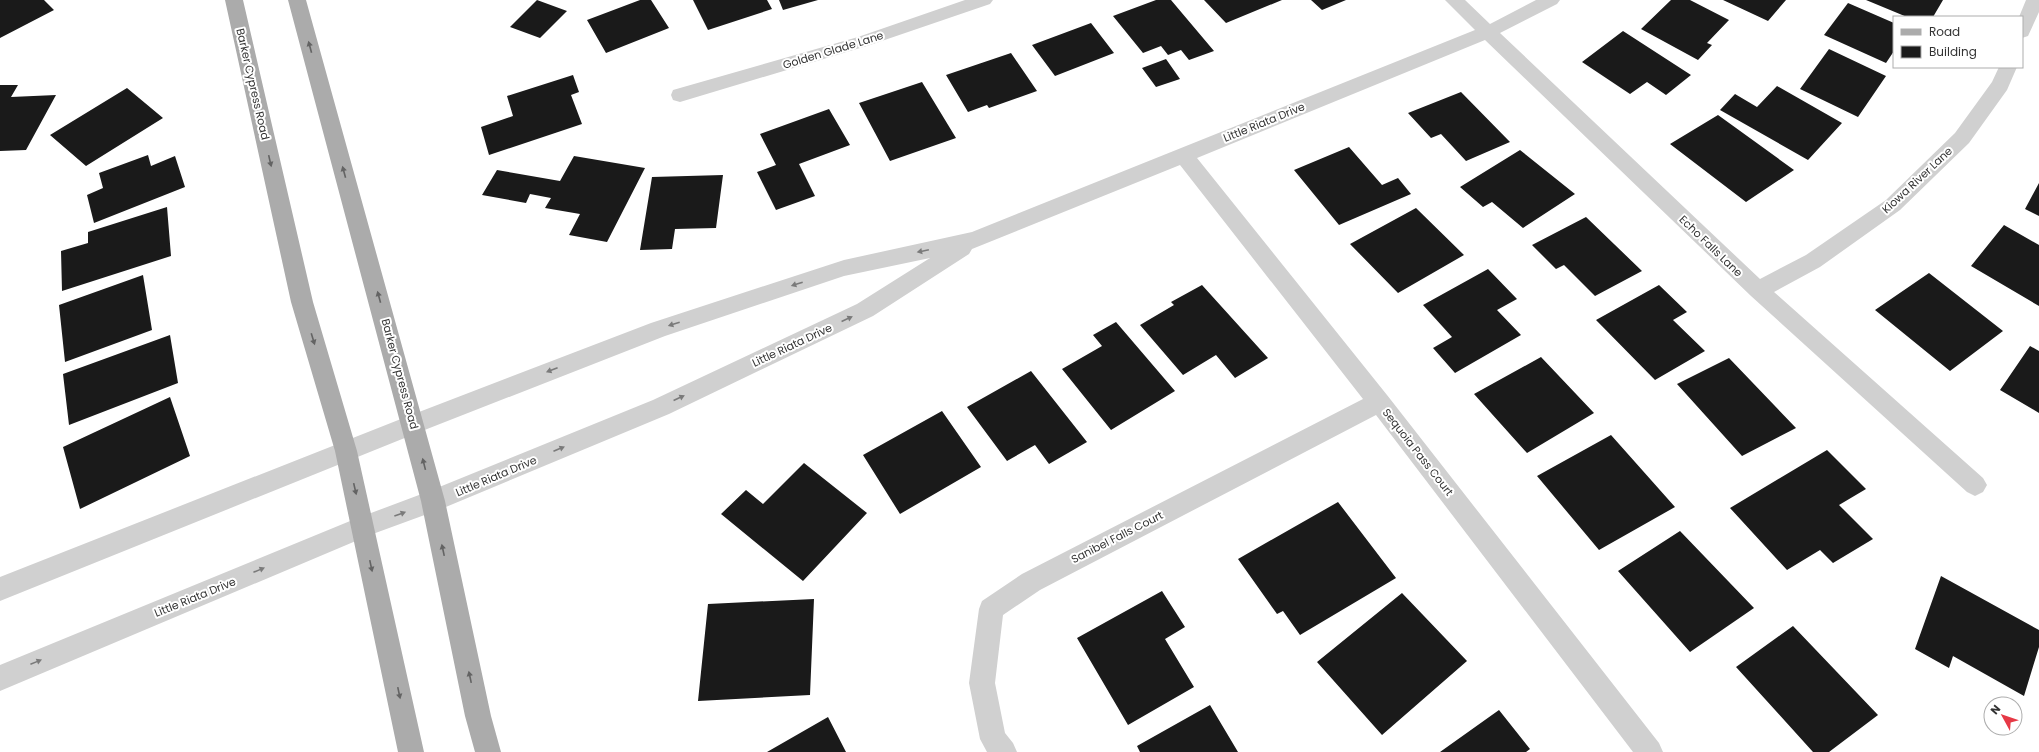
<svg xmlns="http://www.w3.org/2000/svg" width="2039" height="752" viewBox="0 0 2039 752" font-family="Poppins,sans-serif">
<style>
.building{fill:#1a1a1a}
.lines{fill:none;stroke-linecap:round;stroke-linejoin:round}
.minor{fill:#d0d0d0;fill-rule:evenodd}
.major{fill:#ababab;fill-rule:evenodd}
.oneway{fill:#636363}
.oneway2{fill:#7a7a7a}
.labels{text-anchor:middle;dominant-baseline:central;stroke-width:4;stroke-linejoin:round;paint-order:stroke}
.street-label{font-size:11px;fill:#333;stroke:#fff}
</style>
<rect width="100%" height="100%" fill="#fff"/>
<path class="building" d="M 0,0 L 44,0 L 54,10 L 0,38 Z
M 537,0 L 567,11 L 540,38 L 510,27 Z
M 640,0 L 651,0 L 669,28 L 606,53 L 587,20 Z
M 693,0 L 767,0 L 772,9 L 708,30 Z
M 779,0 L 818,0 L 783,10 Z
M 1156,0 L 1171,0 L 1214,51 L 1189,60 L 1181,50 L 1168,55 L 1161,46 L 1143,53 L 1113,16 Z
M 1204,0 L 1282,0 L 1226,23 Z
M 1311,0 L 1346,0 L 1322,10 Z
M 1671,0 L 1690,0 L 1729,20 L 1707,43 L 1712,45 L 1698,60 L 1641,29 Z
M 1723,0 L 1786,0 L 1768,21 Z
M 1866,0 L 1943,0 L 1933,17 L 1907,17 Z
M 1848,3 L 1894,23 L 1894,51 L 1886,63 L 1824,35 Z
M 1091,23 L 1114,53 L 1055,76 L 1032,45 Z
M 1623,31 L 1691,75 L 1666,95 L 1647,82 L 1630,94 L 1582,62 Z
M 1829,49 L 1886,76 L 1858,117 L 1800,89 Z
M 1011,53 L 1037,91 L 989,108 L 987,105 L 968,112 L 946,75 Z
M 1166,59 L 1180,79 L 1156,87 L 1142,68 Z
M 573,75 L 579,92 L 571,95 L 582,124 L 489,155 L 481,127 L 513,116 L 507,96 Z
M 922,82 L 956,138 L 890,161 L 859,103 Z
M 0,85 L 18,85 L 11,97 L 56,95 L 26,150 L 0,151 Z
M 1777,86 L 1842,123 L 1808,160 L 1720,110 L 1735,94 L 1757,107 Z
M 127,88 L 163,118 L 86,166 L 50,135 Z
M 1461,92 L 1510,142 L 1466,161 L 1441,134 L 1431,138 L 1408,113 Z
M 829,109 L 850,145 L 799,164 L 815,196 L 776,210 L 757,172 L 776,165 L 760,134 Z
M 1718,115 L 1794,170 L 1746,202 L 1670,144 Z
M 1349,147 L 1382,185 L 1398,178 L 1411,194 L 1339,225 L 1294,170 Z
M 1520,150 L 1575,194 L 1523,228 L 1492,202 L 1483,207 L 1460,187 Z
M 148,155 L 151,166 L 175,156 L 185,187 L 94,223 L 87,195 L 103,188 L 99,173 Z
M 574,156 L 645,168 L 607,242 L 569,235 L 580,214 L 545,208 L 551,198 L 530,194 L 526,203 L 482,195 L 497,170 L 560,181 Z
M 723,175 L 716,228 L 675,229 L 672,249 L 640,250 L 652,177 Z
M 2039,183 L 2039,216 L 2025,209 Z
M 167,207 L 171,256 L 62,291 L 61,251 L 88,243 L 88,232 Z
M 1416,208 L 1464,255 L 1398,293 L 1350,244 Z
M 1586,217 L 1642,271 L 1595,296 L 1564,265 L 1556,269 L 1532,245 Z
M 2004,225 L 2039,245 L 2039,306 L 1971,266 Z
M 1488,269 L 1517,299 L 1497,310 L 1521,335 L 1455,373 L 1433,348 L 1452,337 L 1423,305 Z
M 1929,273 L 2003,331 L 1950,371 L 1875,310 Z
M 143,275 L 152,330 L 65,362 L 59,305 Z
M 1202,285 L 1268,358 L 1235,378 L 1216,355 L 1183,375 L 1140,325 L 1174,305 L 1171,302 Z
M 1659,285 L 1687,312 L 1673,320 L 1705,351 L 1655,380 L 1596,320 Z
M 1116,322 L 1175,391 L 1111,430 L 1062,369 L 1102,346 L 1093,335 Z
M 170,335 L 178,383 L 69,425 L 63,374 Z
M 2030,346 L 2039,351 L 2039,413 L 2000,390 Z
M 1541,357 L 1594,413 L 1527,453 L 1474,394 Z
M 1729,358 L 1796,428 L 1742,456 L 1677,384 Z
M 1031,371 L 1087,442 L 1049,464 L 1035,445 L 1007,461 L 967,407 Z
M 170,397 L 190,456 L 80,509 L 63,447 Z
M 942,411 L 981,467 L 900,514 L 863,455 Z
M 1611,435 L 1675,507 L 1599,550 L 1537,476 Z
M 1827,450 L 1866,489 L 1839,505 L 1873,539 L 1833,563 L 1820,550 L 1787,570 L 1730,508 Z
M 804,463 L 867,513 L 803,581 L 721,514 L 746,490 L 763,504 Z
M 1338,502 L 1396,578 L 1300,635 L 1283,611 L 1277,614 L 1238,559 Z
M 1680,531 L 1754,608 L 1690,652 L 1618,571 Z
M 1941,576 L 2039,630 L 2039,647 L 2024,696 L 1953,656 L 1949,668 L 1915,649 Z
M 1162,591 L 1185,627 L 1165,639 L 1194,687 L 1128,725 L 1077,638 Z
M 1402,593 L 1467,661 L 1382,735 L 1317,662 Z
M 814,599 L 810,695 L 698,701 L 708,604 Z
M 1793,626 L 1878,715 L 1829,752 L 1813,752 L 1736,667 Z
M 1210,705 L 1238,752 L 1140,752 L 1137,746 Z
M 1499,710 L 1530,749 L 1526,752 L 1440,752 Z
M 828,717 L 846,752 L 767,752 Z"/>
<g class="lines">
<path class="minor" d="M 965,0 L 993,0 L 990,4 L 870,45 L 680,102 L 673,100 L 671,95 L 673,90 L 858,37 Z
M 1445,0 L 1465,0 L 1490,24 L 1536,0 L 1560,0 L 1557,4 L 1500,33 L 1760,279 L 1806,255 L 1886,200 L 1955,133 L 1992,82 L 1999,67 L 2017,67 L 2007,90 L 1969,143 L 1900,210 L 1820,267 L 1774,292 L 1983,478 L 1987,485 L 1983,492 L 1975,496 L 1967,492 L 1751,296 L 1485,40 L 1197,158 L 1387,395 L 1659,743 L 1663,752 L 1633,752 L 1376,415 L 1040,590 L 1003,615 L 995,683 L 1005,733 L 1013,743 L 1017,752 L 987,752 L 980,739 L 969,683 L 979,609 L 982,601 L 1022,574 L 1363,399 L 1180,165 L 972,249 L 969,254 L 873,316 L 669,414 L 441,509 L 370,535 L 0,691 L 0,665 L 355,519 L 427,492 L 653,400 L 857,304 L 930,258 L 844,276 L 665,336 L 422,431 L 0,601 L 0,577 L 406,417 L 651,323 L 844,260 L 972,232 L 1475,30 Z
M 2026,0 L 2039,0 L 2039,12 L 2028,36 L 2022,38 L 2022,17 L 2019,17 Z"/>
<path class="major" d="M 225,0 L 243,0 L 313,302 L 357,451 L 424,752 L 398,752 L 335,451 L 291,302 Z
M 288,0 L 306,0 L 445,501 L 491,716 L 501,752 L 475,752 L 465,716 L 421,501 Z"/>
</g>
<defs><path id="oneway-solid" d="M-6-.8H1V-3.2L6.5 0L1 3.2V.8H-6Z"/></defs>
<g class="oneway">
<use href="#oneway-solid" transform="translate(310 47) rotate(-105)"/>
<use href="#oneway-solid" transform="translate(270 161) rotate(77)"/>
<use href="#oneway-solid" transform="translate(344 172) rotate(-105)"/>
<use href="#oneway-solid" transform="translate(379 297) rotate(-105)"/>
<use href="#oneway-solid" transform="translate(313 339) rotate(73)"/>
<use href="#oneway-solid" transform="translate(424 464) rotate(-104)"/>
<use href="#oneway-solid" transform="translate(355 489) rotate(77)"/>
<use href="#oneway-solid" transform="translate(443 550) rotate(-102)"/>
<use href="#oneway-solid" transform="translate(371 566) rotate(78)"/>
<use href="#oneway-solid" transform="translate(470 677) rotate(-102)"/>
<use href="#oneway-solid" transform="translate(399 693) rotate(78)"/>
</g>
<g class="oneway2">
<use href="#oneway-solid" transform="translate(923 251) rotate(168)"/>
<use href="#oneway-solid" transform="translate(797 284) rotate(162)"/>
<use href="#oneway-solid" transform="translate(847 319) rotate(-25)"/>
<use href="#oneway-solid" transform="translate(674 324) rotate(162)"/>
<use href="#oneway-solid" transform="translate(552 370) rotate(159)"/>
<use href="#oneway-solid" transform="translate(679 398) rotate(-25)"/>
<use href="#oneway-solid" transform="translate(559 449) rotate(-23)"/>
<use href="#oneway-solid" transform="translate(400 514) rotate(-20)"/>
<use href="#oneway-solid" transform="translate(259 570) rotate(-22)"/>
<use href="#oneway-solid" transform="translate(36 662) rotate(-22)"/>
</g>
<g class="labels">
<g class="street-label">
<text transform="translate(833 50) rotate(-17)">Golden Glade Lane</text>
<text transform="translate(253 84) rotate(77)">Barker Cypress Road</text>
<text transform="translate(1264 122) rotate(-22)">Little Riata Drive</text>
<text transform="translate(1917 180) rotate(-43)">Kiowa River Lane</text>
<text transform="translate(1711 246) rotate(44)">Echo Falls Lane</text>
<text transform="translate(792 345) rotate(-25)">Little Riata Drive</text>
<text transform="translate(400 374) rotate(75)">Barker Cypress Road</text>
<text transform="translate(1418 452) rotate(52)">Sequoia Pass Court</text>
<text transform="translate(496 476) rotate(-23)">Little Riata Drive</text>
<text transform="translate(1117 537) rotate(-27)">Sanibel Falls Court</text>
<text transform="translate(195 597) rotate(-22)">Little Riata Drive</text>
</g>
</g>
<rect x="1893" y="16" width="130" height="52" fill="#ffffff" stroke="#adadad"/>
<rect x="1901" y="29" width="20" height="6" fill="#ababab" stroke="#adadad"/>
<text x="1929" y="36" font-size="12" fill="#333333">Road</text>
<rect x="1901" y="46" width="20" height="12" fill="#1a1a1a" stroke="#adadad"/>
<text x="1929" y="56" font-size="12" fill="#333333">Building</text>
<g transform="translate(2003 716) rotate(310)"><circle r="19" fill="#ffffff" stroke="#adadad"/>
<path d="M0-3L7 15L0 10L-7 15Z" fill="#e63946"/>
<text y="-6" font-size="11" font-weight="bold" text-anchor="middle" fill="#333333">N</text>
</g>
</svg>
